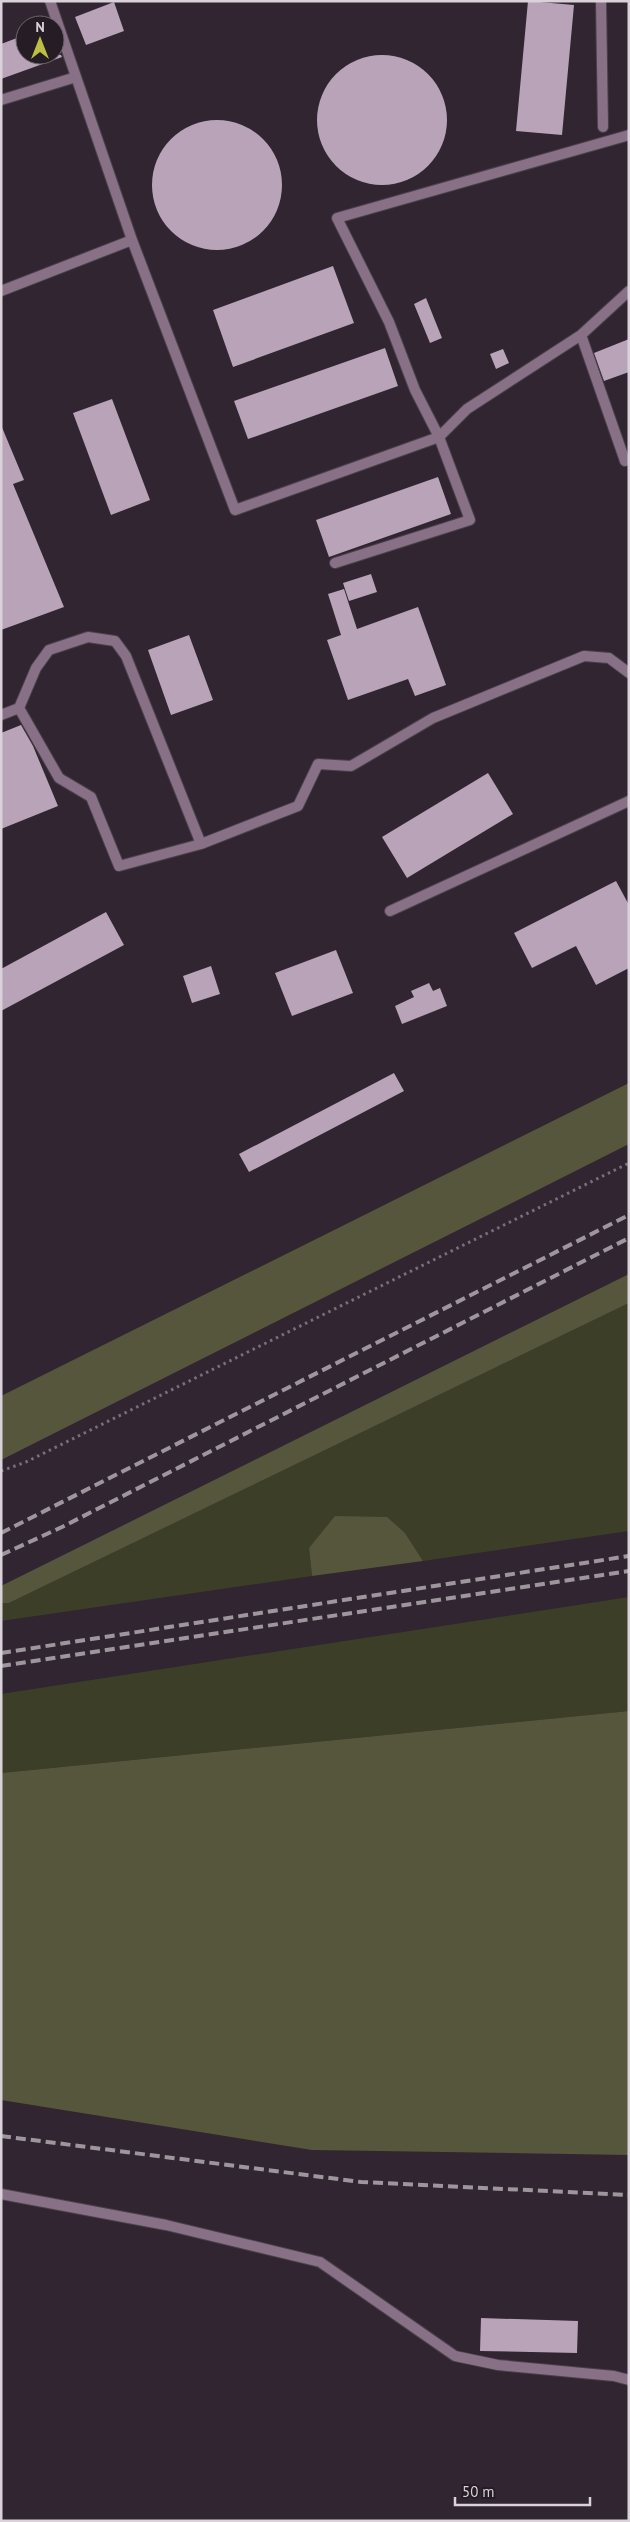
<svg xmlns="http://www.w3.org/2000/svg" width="630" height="2522" viewBox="0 0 630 2522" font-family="'PT Sans',sans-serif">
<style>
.green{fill:#3d3e28}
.forest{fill:#55563c}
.building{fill:#b9a3b8}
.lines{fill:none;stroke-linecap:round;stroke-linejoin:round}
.service-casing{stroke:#4b414b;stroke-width:12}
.path{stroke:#786f78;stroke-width:3;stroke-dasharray:2.5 4;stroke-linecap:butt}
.service{stroke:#887087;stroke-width:10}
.rail{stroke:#9e969d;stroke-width:4;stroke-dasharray:10 5;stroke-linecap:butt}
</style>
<rect width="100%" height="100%" fill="#302530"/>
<path class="green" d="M 629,1303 L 629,1531 L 423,1561 L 405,1533 L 309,1548 L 312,1576 L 1,1621 L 1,1603 L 9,1603 Z
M 629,1597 L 629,1711 L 1,1773 L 1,1694 Z"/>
<path class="forest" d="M 629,1083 L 629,1144 L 1,1460 L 1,1396 Z
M 629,1274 L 629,1303 L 9,1603 L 1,1603 L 1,1586 Z
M 335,1516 L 387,1517 L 405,1533 L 423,1561 L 312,1576 L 309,1548 Z
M 629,1711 L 629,2155 L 312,2150 L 1,2100 L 1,1773 Z"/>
<path class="building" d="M 528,1 L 574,5 L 562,135 L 516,131 Z
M 114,2 L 124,31 L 86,45 L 75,17 Z
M 25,35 L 25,55 L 61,55 L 62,57 L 1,79 L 1,44 Z
M317 120a65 65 0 1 1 130 0a65 65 0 1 1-130 0Z
M152 185a65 65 0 1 1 130 0a65 65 0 1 1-130 0Z
M 333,266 L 354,323 L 233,367 L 213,310 Z
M 426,298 L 442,338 L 430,343 L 414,304 Z
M 629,339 L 629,372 L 604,381 L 594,353 Z
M 385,348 L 398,386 L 248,439 L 234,401 Z
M 503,349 L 509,363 L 496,369 L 490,354 Z
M 112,399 L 150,500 L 111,515 L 73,413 Z
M 1,425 L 24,480 L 13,484 L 64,607 L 1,630 Z
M 438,477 L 451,514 L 329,557 L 316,520 Z
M 371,574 L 377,592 L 349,601 L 343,583 Z
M 344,589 L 357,629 L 418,607 L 446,685 L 415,696 L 408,679 L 348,700 L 327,640 L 341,635 L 328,594 Z
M 189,635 L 213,700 L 171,715 L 148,650 Z
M 21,725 L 33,746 L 58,806 L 1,829 L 1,733 Z
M 488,773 L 513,814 L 407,878 L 382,837 Z
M 616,881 L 629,905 L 629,968 L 596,985 L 576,946 L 532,968 L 514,933 Z
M 106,912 L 124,945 L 1,1011 L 1,969 Z
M 336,950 L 353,993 L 292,1016 L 275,973 Z
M 211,966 L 220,994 L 192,1003 L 183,976 Z
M 429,983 L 433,991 L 440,988 L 447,1006 L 402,1024 L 395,1006 L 414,997 L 411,991 Z
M 394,1073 L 404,1091 L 249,1172 L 239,1154 Z
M 481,2318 L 578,2321 L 577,2353 L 480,2351 Z"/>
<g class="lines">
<defs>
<path id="service" d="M 50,1 L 132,240 L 235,510 L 439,437 L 467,409 L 581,335 L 629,291
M 601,1 L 603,127
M 1,100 L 76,77
M 1,291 L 132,240
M 581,335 L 625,461
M 335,563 L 470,520 L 439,437 L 415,390 L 389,322 L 337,218 L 629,135
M 19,708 L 59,778 L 91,797 L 119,866 L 201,844 L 298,806 L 318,764 L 351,766 L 433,718 L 584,656 L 609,658 L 629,673
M 1,715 L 19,708 L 36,668 L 49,650 L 88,637 L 115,641 L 126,656 L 201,844
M 390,911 L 629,801
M 1,2194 L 166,2225 L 320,2262 L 455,2356 L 498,2365 L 614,2376 L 629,2380"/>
</defs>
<use href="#service" class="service-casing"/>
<path class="path" d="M 1,1471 L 26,1462 L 629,1163"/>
<use href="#service" class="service"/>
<path class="rail" d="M 1,1533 L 629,1215
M 1,1555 L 62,1527 L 629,1238
M 1,1653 L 629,1556
M 1,1666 L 629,1571
M 1,2136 L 361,2182 L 629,2195"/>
</g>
<rect width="630" height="2522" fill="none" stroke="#d9d2d8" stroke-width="5"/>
<g transform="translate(40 40)"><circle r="24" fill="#261c26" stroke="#6e656d"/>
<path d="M0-4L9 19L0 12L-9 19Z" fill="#bdbf43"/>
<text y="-8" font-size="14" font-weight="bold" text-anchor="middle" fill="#d9d2d8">N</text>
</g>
<path d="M455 2497v8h135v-8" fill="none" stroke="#d9d2d8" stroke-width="2.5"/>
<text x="462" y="2497" font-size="15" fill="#d9d2d8" stroke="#261c26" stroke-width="4" paint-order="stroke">50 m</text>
</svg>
